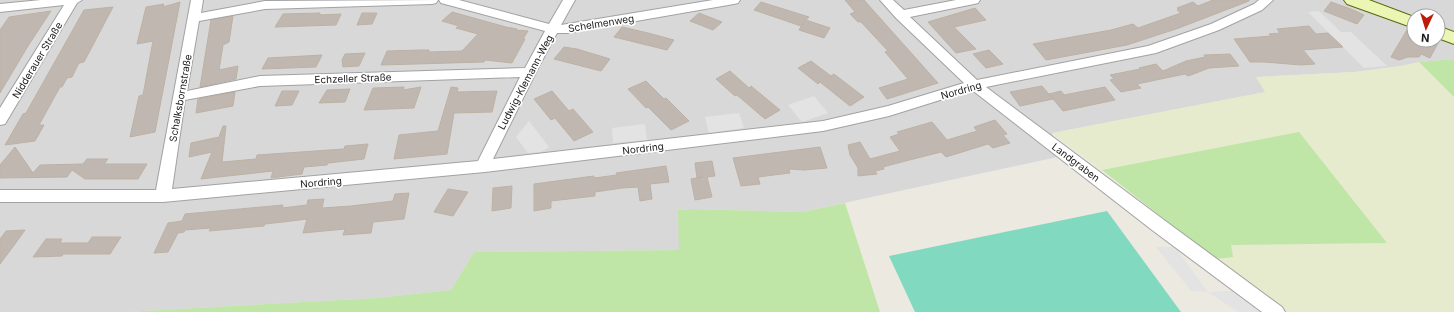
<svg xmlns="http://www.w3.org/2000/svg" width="1454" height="312" viewBox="0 0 1454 312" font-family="Inter,sans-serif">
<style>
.residential{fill:#d9d8d8;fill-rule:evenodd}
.farmland{fill:#e5ebcc}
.grass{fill:#bfe5a7}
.pitch{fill:#81d9c0}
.parking{fill:#e3e3e3}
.building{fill:#c0b8b0;stroke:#bdb1a4}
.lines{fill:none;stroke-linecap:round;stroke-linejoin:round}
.minor-casing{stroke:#a2a2a2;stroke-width:2}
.secondary-casing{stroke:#556a09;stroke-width:2}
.minor{fill:#fff;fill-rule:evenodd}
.secondary{fill:#ebf6b5;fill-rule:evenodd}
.labels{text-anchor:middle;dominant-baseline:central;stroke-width:3.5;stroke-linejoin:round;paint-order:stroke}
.street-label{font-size:10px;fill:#1b1b1b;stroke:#fff}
</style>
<rect width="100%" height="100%" fill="#ece9e0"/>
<path class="residential" d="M 0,0 L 1454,0 L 1454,59 L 1419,62 L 1401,66 L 1355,72 L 1257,77 L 1266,92 L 1052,133 L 1062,156 L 802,212 L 691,209 L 678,210 L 680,250 L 474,252 L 451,290 L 377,298 L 126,312 L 0,312 ZM 1414,16 L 1438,16 L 1438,40 L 1414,40 Z"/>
<path class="farmland" d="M 1419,62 L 1454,97 L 1454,312 L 1285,312 L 1215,259 L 1231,245 L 1387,243 L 1299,133 L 1102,170 L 1052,133 L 1265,92 L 1256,77 L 1355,72 L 1401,66 Z"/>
<path class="grass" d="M 1454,59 L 1454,97 L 1419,62 Z
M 1299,132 L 1387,243 L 1231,245 L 1233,257 L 1215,259 L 1102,170 Z
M 845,203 L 880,312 L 126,312 L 377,298 L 451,290 L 474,252 L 679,250 L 678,210 L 691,209 L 802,212 Z"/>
<path class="pitch" d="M 1107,211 L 1181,312 L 915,312 L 889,256 Z"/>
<path class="parking" d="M 1319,11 L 1341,32 L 1351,32 L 1387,66 L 1364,68 L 1308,12 Z
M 814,96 L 828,113 L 802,122 L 788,105 Z
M 739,113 L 744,128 L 709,133 L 705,117 Z
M 529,121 L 549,147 L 541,152 L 528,153 L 516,137 Z
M 645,124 L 647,140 L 613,143 L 612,128 Z
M 1156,247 L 1175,247 L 1208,292 L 1232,291 L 1260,312 L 1238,312 L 1208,292 L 1191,291 Z"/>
<path class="building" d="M 845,0 L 864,0 L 938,83 L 887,99 L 879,88 L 908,79 L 885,52 L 888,51 L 861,22 L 858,22 L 850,14 L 855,12 Z
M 1213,0 L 1249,0 L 1249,1 L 1179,28 L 1127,45 L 1046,60 L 1033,44 L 1111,30 L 1133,24 L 1138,28 L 1181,13 L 1177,10 L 1179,10 L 1177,8 L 1193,2 L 1198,6 Z
M 180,2 L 155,132 L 130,137 L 139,96 L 143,95 L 153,41 L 137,44 L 146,7 L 164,4 L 163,7 Z
M 761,2 L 809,17 L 806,20 L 830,28 L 824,38 L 799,30 L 804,22 L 801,26 L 754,10 Z
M 1331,2 L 1351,9 L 1364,15 L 1357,24 L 1324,11 Z
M 113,7 L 84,62 L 79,63 L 72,77 L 67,78 L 62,87 L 60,87 L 39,125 L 44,125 L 35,141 L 5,145 L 23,114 L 26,113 L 84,10 Z
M 975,8 L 986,20 L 954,27 L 976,49 L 956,53 L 928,22 Z
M 51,11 L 28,46 L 0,93 L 0,30 L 9,17 Z
M 452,12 L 506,27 L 517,29 L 516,30 L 528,31 L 523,39 L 525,39 L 512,63 L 485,60 L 484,62 L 381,65 L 387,51 L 421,50 L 429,50 L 429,52 L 462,51 L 478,34 L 456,28 L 459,26 L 442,21 Z
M 320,13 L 320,15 L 341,14 L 336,25 L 275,27 L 283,14 Z
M 362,13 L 377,13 L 372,24 L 357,25 Z
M 699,13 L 722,22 L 713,30 L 690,21 Z
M 233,16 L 229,42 L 223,45 L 219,70 L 238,66 L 236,79 L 200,87 L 211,20 Z
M 1309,26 L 1316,34 L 1328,33 L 1343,47 L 1303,50 L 1315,64 L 1301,65 L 1264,62 L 1250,62 L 1234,39 L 1271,36 L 1269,34 L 1280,33 L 1277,29 Z
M 622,27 L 648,33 L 674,40 L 667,50 L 614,37 Z
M 1408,28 L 1414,29 L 1414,40 L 1431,40 L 1438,43 L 1430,58 L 1421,54 L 1419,57 L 1408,57 L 1399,60 L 1391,57 Z
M 564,47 L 577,49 L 610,59 L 601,71 L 554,59 Z
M 989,50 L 1003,64 L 986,68 L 973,54 Z
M 365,53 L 359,66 L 343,67 L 342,60 L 345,54 Z
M 1230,54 L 1239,66 L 1209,68 L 1191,75 L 1188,76 L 1185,74 L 1137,84 L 1141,88 L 1121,92 L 1110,80 L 1114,79 L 1110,75 L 1140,69 L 1139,68 L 1156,64 L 1163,71 L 1186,61 L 1205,57 L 1204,55 Z
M 322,55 L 316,67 L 262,69 L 268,58 Z
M 811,61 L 831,76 L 834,74 L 864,97 L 850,106 L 820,82 L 818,84 L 798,68 Z
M 730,71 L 749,88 L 751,86 L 780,110 L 765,119 L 737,95 L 735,96 L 716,79 Z
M 646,81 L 664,99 L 666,98 L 689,121 L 671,130 L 648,107 L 646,108 L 628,89 Z
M 1042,86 L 1053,99 L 1020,106 L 1010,92 Z
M 404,87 L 403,90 L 421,87 L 414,108 L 364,110 L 373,88 Z
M 451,87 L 458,88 L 457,92 L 497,91 L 492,112 L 454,113 L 447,154 L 394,159 L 399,135 L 438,131 Z
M 1105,87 L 1115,100 L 1063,111 L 1049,94 L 1061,91 L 1064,95 Z
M 350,89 L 345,102 L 319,103 L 327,90 Z
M 282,91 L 299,91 L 292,105 L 275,106 Z
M 552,91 L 569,111 L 573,109 L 593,132 L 574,141 L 555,118 L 551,120 L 534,99 Z
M 235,92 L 233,106 L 196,113 L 198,99 Z
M 995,120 L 1007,134 L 1003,135 L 1010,143 L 993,148 L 988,144 L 946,157 L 941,152 L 890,165 L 883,167 L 884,169 L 875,171 L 877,174 L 858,176 L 858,168 L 850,155 L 848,145 L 860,142 L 870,159 L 900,151 L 890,137 L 899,134 L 897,132 L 932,122 L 947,140 L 977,131 L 974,127 Z
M 223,126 L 226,126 L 222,162 L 256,159 L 257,155 L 344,149 L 345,146 L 368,144 L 364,159 L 328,163 L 327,165 L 304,167 L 302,174 L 271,178 L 273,171 L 201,179 L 212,152 L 189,157 L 191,143 L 219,137 Z
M 15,147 L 33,173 L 40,165 L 83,164 L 87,159 L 108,159 L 104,164 L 147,164 L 138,179 L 85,179 L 72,170 L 67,177 L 0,178 L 0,165 Z
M 820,147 L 827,168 L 804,170 L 789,169 L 790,173 L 758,177 L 760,184 L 741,186 L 733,158 Z
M 712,161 L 715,176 L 707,177 L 712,197 L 695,200 L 691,179 L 703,177 L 697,178 L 695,163 Z
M 666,166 L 669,182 L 650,184 L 652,199 L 640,201 L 638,187 L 622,188 L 595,192 L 595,196 L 551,201 L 551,208 L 534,211 L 534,184 L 594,176 L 594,178 L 617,175 L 616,173 Z
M 512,186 L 511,208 L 492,211 L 493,188 Z
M 448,189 L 468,192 L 453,216 L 434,212 Z
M 409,193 L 404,219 L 373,222 L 371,233 L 343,235 L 345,229 L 303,233 L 307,219 L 283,222 L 265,224 L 264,226 L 209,231 L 211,228 L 185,230 L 184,232 L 178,233 L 168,252 L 154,253 L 168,223 L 182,221 L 185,214 L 283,205 L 282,208 L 307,205 L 308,200 L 324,199 L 322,208 L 351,206 L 393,201 L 395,194 Z
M 25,230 L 15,244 L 0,264 L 0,239 L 6,231 Z
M 92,237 L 121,237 L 110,254 L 63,254 L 62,256 L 33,257 L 46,239 L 62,239 L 60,243 L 88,243 Z"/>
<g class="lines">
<defs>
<path id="minor" d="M 41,0 L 82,0 L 77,3 L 5,124 L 0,125 L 0,108 L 64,5 L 0,12 L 0,4 Z
M 191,0 L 203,0 L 201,13 L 265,1 L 438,0 L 436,3 L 432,4 L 265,9 L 199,21 L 187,91 L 260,76 L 525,68 L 545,31 L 441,3 L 439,0 L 459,0 L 549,24 L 563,0 L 575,0 L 561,25 L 713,0 L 740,0 L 738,3 L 734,4 L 567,33 L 557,33 L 536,72 L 493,159 L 823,121 L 888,106 L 964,83 L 896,18 L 880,0 L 893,0 L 904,10 L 956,0 L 980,0 L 978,3 L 974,4 L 910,17 L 977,80 L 1148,46 L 1211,24 L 1254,4 L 1259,0 L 1273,0 L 1262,10 L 1219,30 L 1156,53 L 986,87 L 1164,220 L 1282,307 L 1285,312 L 1262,312 L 1152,230 L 972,90 L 889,116 L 823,131 L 485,172 L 163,202 L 0,202 L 0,190 L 156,190 ZM 520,77 L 478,161 L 172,189 L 185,100 L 260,86 Z"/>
<path id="secondary" d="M 1344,0 L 1369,0 L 1414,17 L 1414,28 L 1347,4 Z
M 1438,26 L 1454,32 L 1454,44 L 1438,38 Z"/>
</defs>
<use href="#minor" class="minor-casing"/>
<use href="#secondary" class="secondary-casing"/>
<use href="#minor" class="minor"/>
<use href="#secondary" class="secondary"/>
</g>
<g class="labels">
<g class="street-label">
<text transform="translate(601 23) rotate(-9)">Schelmenweg</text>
<text transform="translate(37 60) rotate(-59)">Nidderauer Straße</text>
<text transform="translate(353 78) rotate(-2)">Echzeller Straße</text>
<text transform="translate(525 82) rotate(-62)">Ludwig-Klemann-Weg</text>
<text transform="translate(961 90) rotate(-16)">Nordring</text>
<text transform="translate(180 98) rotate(-80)">Schalksbornstraße</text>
<text transform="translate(643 148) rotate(-7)">Nordring</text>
<text transform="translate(1076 162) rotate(37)">Landgraben</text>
<text transform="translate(321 182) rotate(-5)">Nordring</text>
</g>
</g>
<g transform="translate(1426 28) rotate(184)"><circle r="19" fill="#ffffff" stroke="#a4a4a4"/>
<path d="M0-3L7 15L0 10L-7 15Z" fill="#bc1d09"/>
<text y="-6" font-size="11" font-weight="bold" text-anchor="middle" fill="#1b1b1b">N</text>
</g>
</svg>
